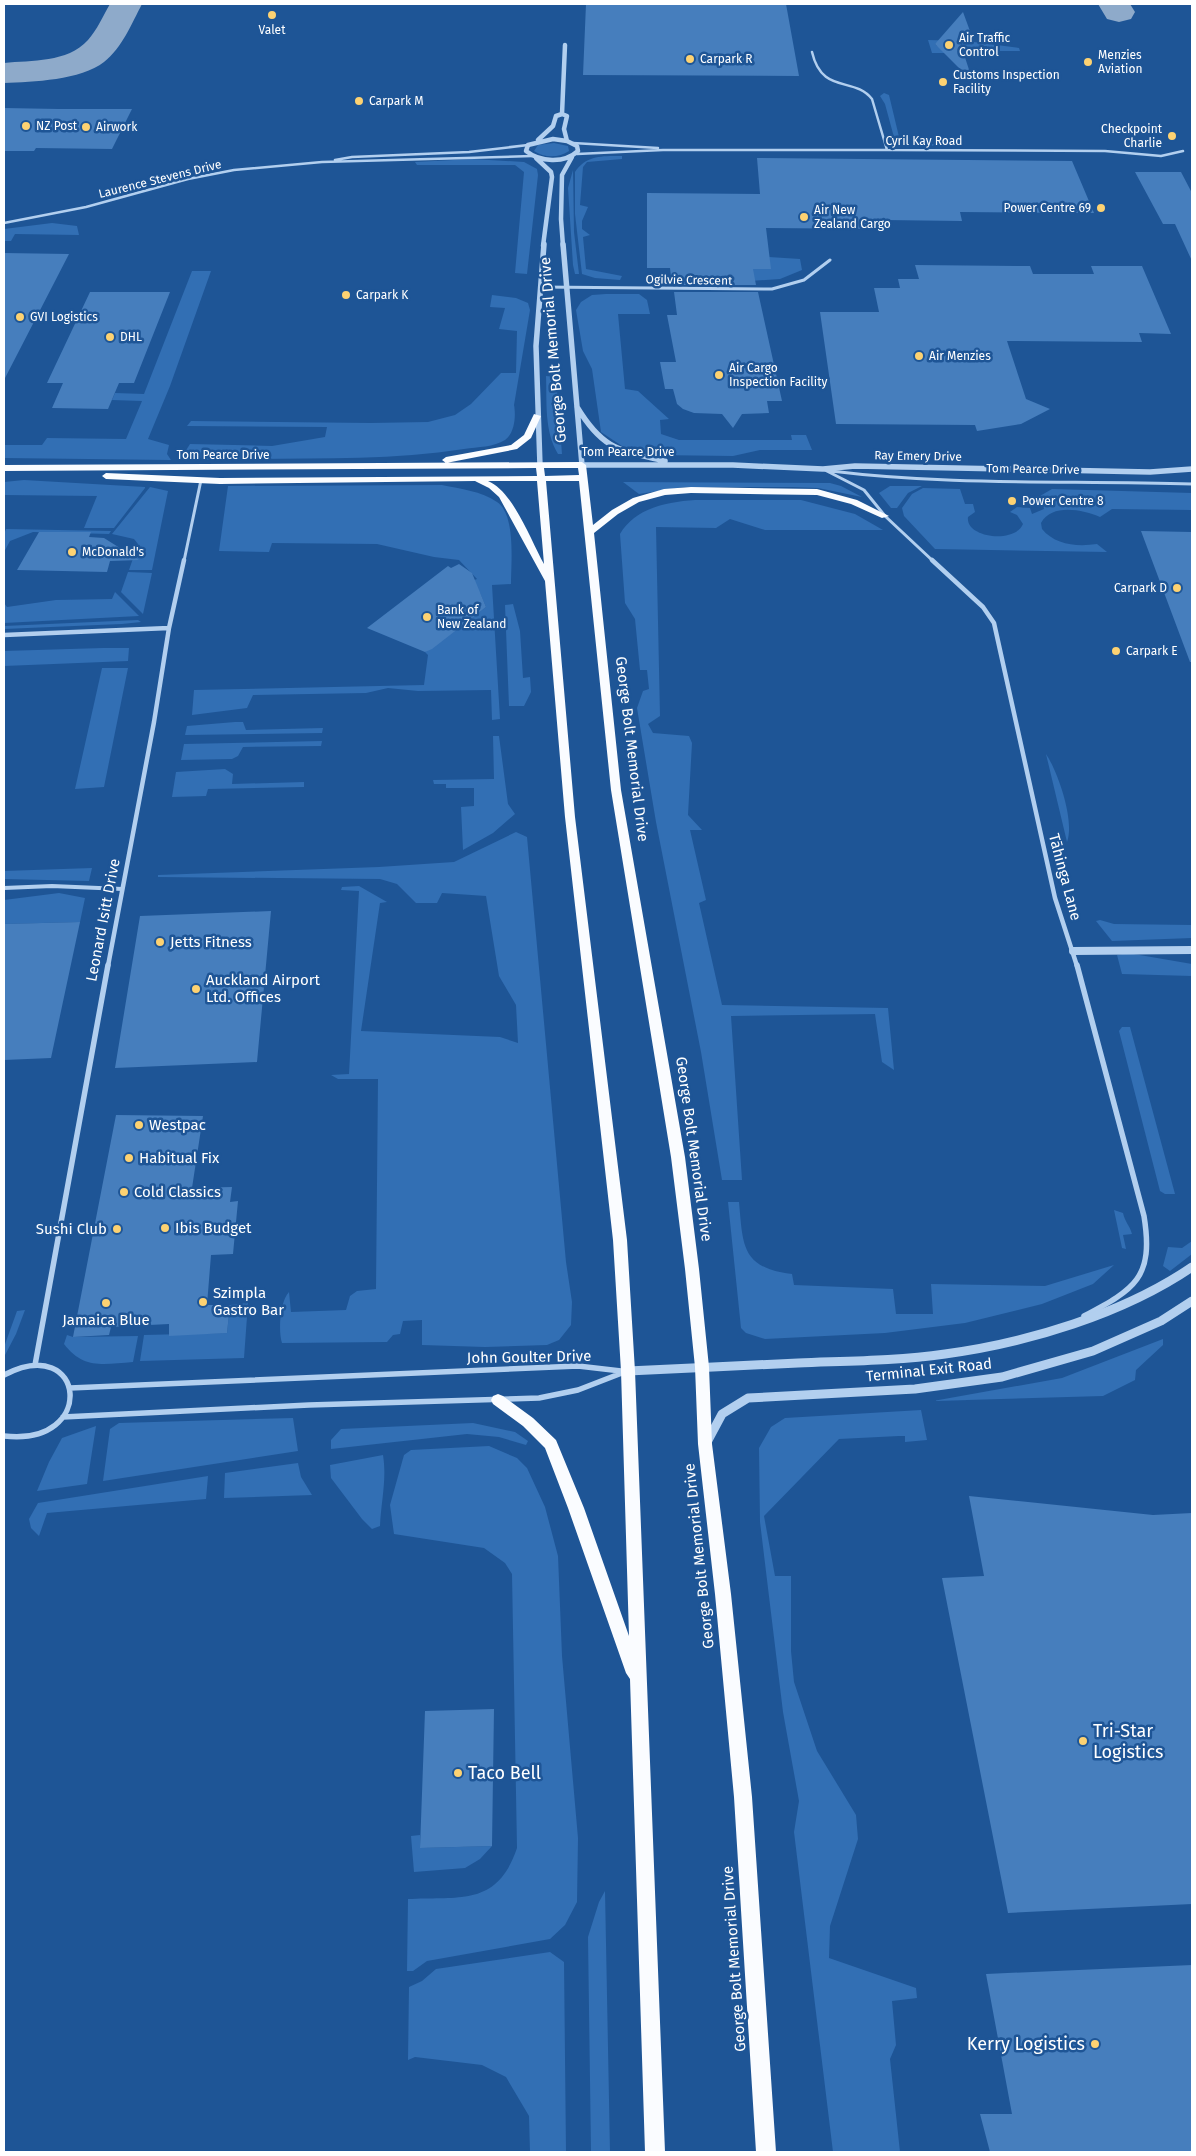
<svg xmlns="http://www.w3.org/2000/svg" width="1196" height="2156" viewBox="0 0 1196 2156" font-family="'Fira Sans',sans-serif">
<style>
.green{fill:#326fb4}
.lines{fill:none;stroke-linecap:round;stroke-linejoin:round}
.taxiway{fill:#8eaaca;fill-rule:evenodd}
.building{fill:#467ebd}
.pedestrian{stroke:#b2cfef;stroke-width:4}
.minor-far3{stroke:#b2cfef;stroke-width:2.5}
.minor-far2{stroke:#b2cfef;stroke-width:3}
.minor-far1{stroke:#b2cfef;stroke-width:4.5}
.minor{stroke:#b2cfef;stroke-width:5.5}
.tertiary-far3{stroke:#b2cfef;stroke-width:4.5}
.tertiary-far2{stroke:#b2cfef;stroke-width:5.5}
.tertiary-far1{stroke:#b2cfef;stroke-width:8}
.tertiary{stroke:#b2cfef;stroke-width:9}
.primary{fill:#fafcff;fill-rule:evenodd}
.poi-dot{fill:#fdd272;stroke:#1e5596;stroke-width:2}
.labels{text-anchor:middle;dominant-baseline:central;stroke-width:5;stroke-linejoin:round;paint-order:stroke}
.far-poi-label{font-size:12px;fill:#fff;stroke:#1e5596;text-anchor:start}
.far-street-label{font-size:12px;fill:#fff;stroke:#1e5596}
.street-label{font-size:15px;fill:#fff;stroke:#1e5596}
.poi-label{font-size:15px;fill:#fff;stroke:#1e5596;text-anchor:start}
.near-poi-label{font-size:18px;fill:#fff;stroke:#1e5596;text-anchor:start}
</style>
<rect width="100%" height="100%" fill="#1e5596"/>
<path class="green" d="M 928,40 L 966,41 L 1019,48 L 1020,51 L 988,51 L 987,46 L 980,46 L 983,57 L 980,57 L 978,53 L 967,53 L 960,42 L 938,42 L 935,44 L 937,46 L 962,53 L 932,53 Z
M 884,93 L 889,95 L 900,141 L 902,144 L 945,144 C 929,146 909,150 895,141 L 885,104 L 880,96 Z
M 554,143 L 568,146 L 569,151 C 559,158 544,158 534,151 L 538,145 Z
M 622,156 L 622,159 L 587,162 L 583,167 L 580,205 L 588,207 L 582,221 L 582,229 L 590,235 L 583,237 L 586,269 L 622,276 L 620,280 L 595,278 L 582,274 L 575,214 L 575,172 C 586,155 603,156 622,156 Z
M 473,159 L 524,162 L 537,169 L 538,175 L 527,274 L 515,273 L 524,172 L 515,165 L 417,165 L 415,162 Z
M 573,170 L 574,232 L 579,274 L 575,274 L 573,265 L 568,188 Z
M 52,223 L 77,226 L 79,235 L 15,234 L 11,241 L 4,241 L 4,229 Z
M 769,257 L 800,259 L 802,270 L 780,279 L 749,281 L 745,269 L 770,269 Z
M 192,271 L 211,271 L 170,386 L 148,439 L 169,445 L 167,454 L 171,460 L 4,458 L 4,445 L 42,445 L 47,438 L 126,439 L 142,401 L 112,400 L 115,393 L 144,394 Z
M 606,294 L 639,294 L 647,300 L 650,314 L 618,314 L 625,389 L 638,391 L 669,419 L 660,420 L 661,434 L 679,440 L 792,440 L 791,435 L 806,435 L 812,450 L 760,450 L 733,456 L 655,455 L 622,446 L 601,432 L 592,369 L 583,351 L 576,310 L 581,302 L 592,295 Z
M 492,295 L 516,298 L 528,303 L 530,310 L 514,405 C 516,415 515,433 505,440 C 494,447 478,447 464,449 C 381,462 294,457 209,460 L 195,457 L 185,452 L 190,444 L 272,446 L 325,437 L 327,427 L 187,426 L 191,421 L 371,423 L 428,422 L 455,415 L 471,404 L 501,373 L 516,373 L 517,331 L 499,329 L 505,308 L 490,307 Z
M 546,376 L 556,377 L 562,454 L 558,454 C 544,431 547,402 546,376 Z
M 24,480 L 145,487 L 145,488 L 114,528 L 84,528 L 97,496 L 4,495 L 4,482 Z
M 623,482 L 830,483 L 841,486 L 862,497 L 818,488 L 792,487 L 684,487 L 639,494 Z
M 442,485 C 461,489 481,491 497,502 C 516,514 511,564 511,584 L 492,585 L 500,719 L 492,720 L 491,690 L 418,691 L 388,688 L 366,693 L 253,695 L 247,708 L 192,715 L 194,690 L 424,685 L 428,655 L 425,652 L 486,607 L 480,593 L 469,582 L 477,579 L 459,560 L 434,557 L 377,544 L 272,543 L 269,552 L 219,551 L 228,486 Z
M 890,486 L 922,486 L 908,493 L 897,508 L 891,508 L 879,493 Z
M 150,487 L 168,491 L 152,570 L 129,570 L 138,544 L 134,539 L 112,534 Z
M 923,488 L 960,489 L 965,504 L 973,504 L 975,512 L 968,517 C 965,538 1015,544 1023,524 L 1017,515 L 1010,512 L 1017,507 L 1030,508 L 1032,514 L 1044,509 L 1040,496 L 1052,489 L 1192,493 L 1192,510 L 1112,509 L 1100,517 C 1083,510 1052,503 1041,523 L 1042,529 C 1055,545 1077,547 1097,544 L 1107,552 L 935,549 L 904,516 L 902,508 L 912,494 Z
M 695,500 L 801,500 L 855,514 L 883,530 L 765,530 L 730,519 L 716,528 L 656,527 L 660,716 L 648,724 L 653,733 L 689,736 L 692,743 L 688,815 L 702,830 L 690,830 L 706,900 L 699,903 L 722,1005 L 888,1008 L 894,1070 L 882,1062 L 875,1014 L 731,1016 L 742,1180 L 722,1180 L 701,1052 L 656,822 L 637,708 L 643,691 L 649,689 L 647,670 L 640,670 L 635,619 L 625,603 L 620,534 C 635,508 667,502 695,500 Z
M 6,529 L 111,531 L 109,534 L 33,532 L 10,541 L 4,552 L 4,534 Z
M 128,572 L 152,573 L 143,614 L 121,592 Z
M 115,592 L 139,616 L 4,623 L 4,603 L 7,607 L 56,600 L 112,599 Z
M 513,604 L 520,631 L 523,678 L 530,677 L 531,692 L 524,706 L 509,706 L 505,605 Z
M 138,620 L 141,622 L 122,624 L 4,629 L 4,626 Z
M 103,648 L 129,648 L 128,661 L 4,666 L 4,651 Z
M 102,668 L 128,668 L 104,787 L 75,789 Z
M 235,722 L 243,722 L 246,730 L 323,728 L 322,733 L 185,735 L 187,726 Z
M 493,736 L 499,736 L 508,804 L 515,814 L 493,833 L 463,850 L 461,807 L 474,806 L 474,788 L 446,788 L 446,784 L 434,784 L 433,780 L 494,779 Z
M 322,741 L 321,746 L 243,747 L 238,756 L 232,759 L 181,760 L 184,744 Z
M 1046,754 C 1058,772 1075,821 1067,842 Z
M 225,769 L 233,774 L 232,784 L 304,782 L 304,787 L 208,789 L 206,796 L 172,797 L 176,772 Z
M 516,832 L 527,837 L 566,1262 L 572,1302 L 571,1325 L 559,1340 L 547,1345 L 485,1347 L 422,1345 L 422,1320 L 403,1321 L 400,1334 L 393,1335 L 387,1342 L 282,1343 C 278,1331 280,1301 289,1292 L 291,1312 L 346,1310 L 350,1296 L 357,1291 L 376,1289 L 378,1079 L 338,1079 L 331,1075 L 349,1074 L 359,891 L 341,890 L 342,887 L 359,886 L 387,902 L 380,903 L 361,1031 L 500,1037 L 518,1043 L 516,1005 L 499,976 L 486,896 L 442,893 L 437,903 L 416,903 L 397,884 L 380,879 L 158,877 L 158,875 L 379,867 L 454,862 Z
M 92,868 L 89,881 L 4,879 L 4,871 Z
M 59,893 L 85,898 L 80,922 L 4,924 L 4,900 Z
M 1100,920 L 1114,924 L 1192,925 L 1192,938 L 1112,941 L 1096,921 Z
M 1128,953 L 1192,964 L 1192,976 L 1122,974 L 1117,955 Z
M 1122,1027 L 1130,1027 L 1175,1194 L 1165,1194 L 1160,1191 L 1119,1031 Z
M 728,1202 L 739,1202 C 743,1245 741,1268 792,1274 L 794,1285 L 893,1289 L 896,1314 L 933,1314 L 931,1284 L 1045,1286 L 1114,1265 L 1093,1284 L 1042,1304 L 965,1323 L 885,1333 L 765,1339 L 746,1333 L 741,1328 Z
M 1114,1210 L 1123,1213 C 1125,1222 1130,1226 1132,1234 L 1123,1235 L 1126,1249 L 1122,1248 Z
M 1192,1241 L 1192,1254 L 1170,1271 L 1163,1266 L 1168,1247 L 1182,1248 Z
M 248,1303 L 244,1358 L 140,1361 L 144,1335 L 227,1333 L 230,1305 Z
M 25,1310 L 16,1334 L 4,1357 L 4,1347 L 17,1311 Z
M 67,1335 L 73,1337 L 138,1336 L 133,1362 C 104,1364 84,1370 64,1344 Z
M 1163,1339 L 1163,1345 L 1136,1370 L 1135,1380 L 1103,1396 L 933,1401 L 1062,1378 Z
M 921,1410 L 927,1440 L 905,1442 L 905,1436 L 899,1436 L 839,1439 L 764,1516 L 775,1576 L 791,1576 L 791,1651 L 794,1682 L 817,1751 L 856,1815 L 858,1839 L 830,1926 L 829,1958 L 916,1988 L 917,1998 L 892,2001 L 896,2045 L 890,2059 L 900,2152 L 833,2152 L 794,1832 L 799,1801 L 783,1712 L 760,1522 L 759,1448 L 771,1427 L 785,1418 Z
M 293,1418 L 298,1451 L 103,1481 L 110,1429 L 119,1423 Z
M 473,1423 L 515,1432 L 528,1441 L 526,1445 L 499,1437 L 467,1434 L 331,1449 L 331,1440 L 341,1429 Z
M 96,1426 L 87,1484 L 37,1491 L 49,1462 L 62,1438 Z
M 489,1446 L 517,1458 L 527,1468 L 545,1507 L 558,1556 L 562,1656 L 578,1838 L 577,1902 L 565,1925 L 550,1939 L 427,1961 L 413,1971 L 407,1971 L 408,1899 C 460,1896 497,1907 517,1848 L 512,1574 L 505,1563 L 484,1548 L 394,1534 L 390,1505 L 404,1455 L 411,1450 Z
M 383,1455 C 387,1479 381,1502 380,1526 L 372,1529 L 362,1519 L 331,1478 L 330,1465 Z
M 298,1463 L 301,1477 L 312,1495 L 224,1498 L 225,1473 Z
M 208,1476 L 206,1499 L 47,1513 L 39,1536 L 31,1528 L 29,1519 L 38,1503 Z
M 420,1835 L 420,1848 L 492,1846 L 480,1859 L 465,1868 L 414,1872 L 411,1836 Z
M 605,1891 L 610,2152 L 591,2152 L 588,1937 L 599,1902 Z
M 550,1952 L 564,1962 L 566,2152 L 530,2152 L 529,2116 L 506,2077 L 482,2065 L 415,2057 L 408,2060 L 409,1987 L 422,1981 L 436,1969 Z"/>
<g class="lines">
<path class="taxiway" d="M 110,4 L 142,4 C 132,23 122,48 104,62 C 81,80 33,82 4,83 L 4,63 C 32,60 67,63 88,40 C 97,30 103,16 110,4 Z
M 1098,4 L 1130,4 L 1135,12 L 1131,19 L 1119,22 L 1107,19 Z"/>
</g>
<path class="building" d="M 586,4 L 786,4 L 799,76 L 583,75 Z
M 963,12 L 974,42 L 960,42 L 973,82 L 935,44 Z
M 4,108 L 59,109 L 132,109 L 112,149 L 36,148 L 34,151 L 4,151 Z
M 757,158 L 1072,161 L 1094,213 L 960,212 L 962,221 L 885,220 L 887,229 L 766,228 L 771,269 L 753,269 L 756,285 L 672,285 L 670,268 L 647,268 L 647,193 L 760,194 Z
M 1135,172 L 1181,172 L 1192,193 L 1192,261 L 1175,224 L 1163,224 Z
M 4,253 L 69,254 L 4,380 Z
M 915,265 L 1030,266 L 1033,274 L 1094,274 L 1091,266 L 1142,266 L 1171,334 L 1139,333 L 1142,342 L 1007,341 L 1026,399 L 1050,409 L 1021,424 L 977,431 L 975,425 L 836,424 L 820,312 L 879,312 L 874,288 L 900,288 L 898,279 L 919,279 Z
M 90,292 L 170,292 L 134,383 L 119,383 L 108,409 L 52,408 L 63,383 L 47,383 Z
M 674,292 L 758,292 L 782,401 L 767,401 L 769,413 L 742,414 L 733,428 L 722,414 L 694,413 L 683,409 L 677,404 L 673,389 L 665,389 L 660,362 L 676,362 L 667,315 L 677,315 Z
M 1141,531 L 1192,532 L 1192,662 L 1190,662 Z
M 39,532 L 91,532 L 89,537 L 104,538 L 139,560 L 110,561 L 107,572 L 17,570 Z
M 459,564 L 472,573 L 486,607 L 432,649 L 425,652 L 367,628 L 448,566 L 451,568 Z
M 271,911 L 257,1062 L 115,1068 L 140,916 Z
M 80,922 L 51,1058 L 4,1060 L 4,924 Z
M 116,1115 L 203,1116 L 192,1188 L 232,1187 L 230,1202 L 238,1201 L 233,1254 L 211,1255 L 207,1305 L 230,1305 L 227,1333 L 169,1336 L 169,1324 L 111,1327 L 109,1335 L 73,1337 Z
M 969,1496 L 1153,1515 L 1192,1513 L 1192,1904 L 1008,1913 L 942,1578 L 984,1576 Z
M 494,1709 L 492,1846 L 420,1848 L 425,1711 Z
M 1192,1965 L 1192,2152 L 990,2152 L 980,2114 L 1012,2114 L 986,1974 Z"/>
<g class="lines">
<path class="pedestrian" d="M 4,888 L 52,886 L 122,889"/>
<path class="minor-far3" d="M 812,52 C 822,95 854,76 872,99 L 887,150
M 573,143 L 658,148
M 577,154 L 663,150 L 887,150 L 1105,151 L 1161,156 L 1183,151
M 335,160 L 352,157 L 469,152 L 528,145
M 4,223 L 86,207 L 188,179 L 234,170 L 322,162 L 532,156"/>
<path class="minor-far2" d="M 540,287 L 772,289 L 804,280 L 830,260
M 823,469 L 864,490 L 885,516 L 933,561
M 831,471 C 951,486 1071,480 1192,484
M 184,561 L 201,480"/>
<path class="minor-far1" d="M 932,560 L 983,607 L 994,623 L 1055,898 L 1077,966
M 4,635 L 169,628
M 108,966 L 154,722 L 169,628 L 184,560"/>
<path class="minor" d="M 1077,965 L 1144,1216 C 1154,1278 1135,1289 1084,1316
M 35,1365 L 108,965
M 4,1375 C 86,1332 98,1447 4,1436
M 70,1388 L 578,1366 L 621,1371
M 63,1417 L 309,1405 L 539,1398 L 578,1390 L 627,1371"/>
<path class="tertiary-far3" d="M 562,114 L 565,45
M 562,114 L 567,116 L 564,129 L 567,141
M 553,139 L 567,141 L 577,146 L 578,151 C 564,164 540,162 526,151 L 528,145 Z
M 538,140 L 553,126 L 556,116 L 562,114
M 536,158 L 551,172 L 552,177 L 543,246
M 563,246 L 561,219 L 562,175 L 572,157"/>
<path class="tertiary-far2" d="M 563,244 L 582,465 L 733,465 L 823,469 L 855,466 L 1150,472 L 1192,469
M 577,407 C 603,450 619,450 665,461
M 540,466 L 536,346 L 544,244"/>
<path class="tertiary-far1" d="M 1073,951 L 1192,950"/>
<path class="tertiary" d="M 628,1371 C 685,1368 741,1366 798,1363 C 847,1361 896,1361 945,1354 C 1027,1343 1123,1314 1192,1267
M 707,1442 L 722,1414 L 748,1398 L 915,1389 L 1002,1377 L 1093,1351 L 1161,1321 L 1192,1301"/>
<path class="primary" d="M 534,414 L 541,416 L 531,438 L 517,449 L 446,463 L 442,460 L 446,457 L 511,445 L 524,435 Z
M 582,462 L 586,465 L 593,525 L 612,510 L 633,498 L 664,489 L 691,487 L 817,489 L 857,500 L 889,516 L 882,518 L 851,504 L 817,495 L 691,493 L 665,495 L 639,502 L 618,514 L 594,533 L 621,790 L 685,1157 L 699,1269 L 709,1367 L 712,1444 L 731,1594 L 752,1797 L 776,2152 L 756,2152 L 734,1797 L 715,1594 L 698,1444 L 695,1367 L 685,1269 L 671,1157 L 611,790 L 579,481 L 546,481 L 575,817 L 627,1240 L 635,1371 L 665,2152 L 645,2152 L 630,1679 L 626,1673 L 568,1508 L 545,1448 L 523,1426 L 493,1404 L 491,1400 L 493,1396 L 498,1394 L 503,1396 L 533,1418 L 556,1440 L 584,1508 L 629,1636 L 621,1371 L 613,1240 L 565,817 L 545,581 L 499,497 L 489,488 L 475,481 L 220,484 L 106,479 L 102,476 L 106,473 L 220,478 L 537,476 L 536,468 L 4,471 L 4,465 ZM 544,468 L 578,468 L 579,475 L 545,476 ZM 488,481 L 537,481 L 544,564 C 531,541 513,491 488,481 Z"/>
</g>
<g class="poi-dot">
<circle cx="272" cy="15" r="5"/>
<circle cx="949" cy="45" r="5"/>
<circle cx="690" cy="59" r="5"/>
<circle cx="1088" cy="62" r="5"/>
<circle cx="943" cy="82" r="5"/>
<circle cx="359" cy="101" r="5"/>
<circle cx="26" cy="126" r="5"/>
<circle cx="86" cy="127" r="5"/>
<circle cx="1172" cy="136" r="5"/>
<circle cx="1101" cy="208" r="5"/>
<circle cx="804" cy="217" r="5"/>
<circle cx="346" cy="295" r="5"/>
<circle cx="20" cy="317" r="5"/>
<circle cx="110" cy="337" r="5"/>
<circle cx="919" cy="356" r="5"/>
<circle cx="719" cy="375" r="5"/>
<circle cx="1012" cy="501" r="5"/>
<circle cx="72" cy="552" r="5"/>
<circle cx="1177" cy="588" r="5"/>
<circle cx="427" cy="617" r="5"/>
<circle cx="1116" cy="651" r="5"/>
<circle cx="160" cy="942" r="5"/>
<circle cx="196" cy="989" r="5"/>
<circle cx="139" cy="1125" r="5"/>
<circle cx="129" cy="1158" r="5"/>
<circle cx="124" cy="1192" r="5"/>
<circle cx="165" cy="1228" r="5"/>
<circle cx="117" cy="1229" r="5"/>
<circle cx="203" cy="1302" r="5"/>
<circle cx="106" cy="1303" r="5"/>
<circle cx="1083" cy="1741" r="5"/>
<circle cx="458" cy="1773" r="5"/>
<circle cx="1095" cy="2044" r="5"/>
</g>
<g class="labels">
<g class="far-poi-label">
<text x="272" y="30" text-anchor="middle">Valet</text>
<text x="959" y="38">Air Traffic<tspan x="959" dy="14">Control</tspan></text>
<text x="1098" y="55">Menzies<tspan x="1098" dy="14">Aviation</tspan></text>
<text x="700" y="59">Carpark R</text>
<text x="953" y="75">Customs Inspection<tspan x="953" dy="14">Facility</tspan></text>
<text x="369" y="101">Carpark M</text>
<text x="36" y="126">NZ Post</text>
<text x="96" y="127">Airwork</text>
<text x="1162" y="129" text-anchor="end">Checkpoint<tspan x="1162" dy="14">Charlie</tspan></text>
<text x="1091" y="208" text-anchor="end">Power Centre 69</text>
<text x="814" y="210">Air New<tspan x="814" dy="14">Zealand Cargo</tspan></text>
<text x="356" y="295">Carpark K</text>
<text x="30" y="317">GVI Logistics</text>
<text x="120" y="337">DHL</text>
<text x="929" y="356">Air Menzies</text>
<text x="729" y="368">Air Cargo<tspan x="729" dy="14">Inspection Facility</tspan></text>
<text x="1022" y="501">Power Centre 8</text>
<text x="82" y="552">McDonald's</text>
<text x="1167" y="588" text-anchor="end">Carpark D</text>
<text x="437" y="610">Bank of<tspan x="437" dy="14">New Zealand</tspan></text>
<text x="1126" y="651">Carpark E</text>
</g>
<g class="far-street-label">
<text x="924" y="141">Cyril Kay Road</text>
<text transform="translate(160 179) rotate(-14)">Laurence Stevens Drive</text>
<text transform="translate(689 280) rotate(1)">Ogilvie Crescent</text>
<text x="628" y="452">Tom Pearce Drive</text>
<text x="223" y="455">Tom Pearce Drive</text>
<text transform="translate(918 456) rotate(1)">Ray Emery Drive</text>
<text transform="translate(1033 469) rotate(1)">Tom Pearce Drive</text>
</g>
<g class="street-label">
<text transform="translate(553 350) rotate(-95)">George Bolt Memorial Drive</text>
<text transform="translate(632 749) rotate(83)">George Bolt Memorial Drive</text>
<text transform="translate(1065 877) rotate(75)">Tāhinga Lane</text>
<text transform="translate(103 920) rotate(-79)">Leonard Isitt Drive</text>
<text transform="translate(694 1149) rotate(82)">George Bolt Memorial Drive</text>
<text transform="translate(529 1357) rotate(-1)">John Goulter Drive</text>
<text transform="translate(929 1370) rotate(-6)">Terminal Exit Road</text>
<text transform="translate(699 1556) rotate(-96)">George Bolt Memorial Drive</text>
<text transform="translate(734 1959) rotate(-94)">George Bolt Memorial Drive</text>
</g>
<g class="poi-label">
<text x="170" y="942">Jetts Fitness</text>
<text x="206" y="980">Auckland Airport<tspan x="206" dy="17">Ltd. Offices</tspan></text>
<text x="149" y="1125">Westpac</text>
<text x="139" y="1158">Habitual Fix</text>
<text x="134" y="1192">Cold Classics</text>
<text x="175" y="1228">Ibis Budget</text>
<text x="107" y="1229" text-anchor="end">Sushi Club</text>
<text x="213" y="1293">Szimpla<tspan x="213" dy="17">Gastro Bar</tspan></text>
<text x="106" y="1320" text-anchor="middle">Jamaica Blue</text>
</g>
<g class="near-poi-label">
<text x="1093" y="1731">Tri-Star<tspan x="1093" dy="21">Logistics</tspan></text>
<text x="468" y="1773">Taco Bell</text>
<text x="1085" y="2044" text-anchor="end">Kerry Logistics</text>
</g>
</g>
<rect width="1196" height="2156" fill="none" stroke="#ffffff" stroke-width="10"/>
</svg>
